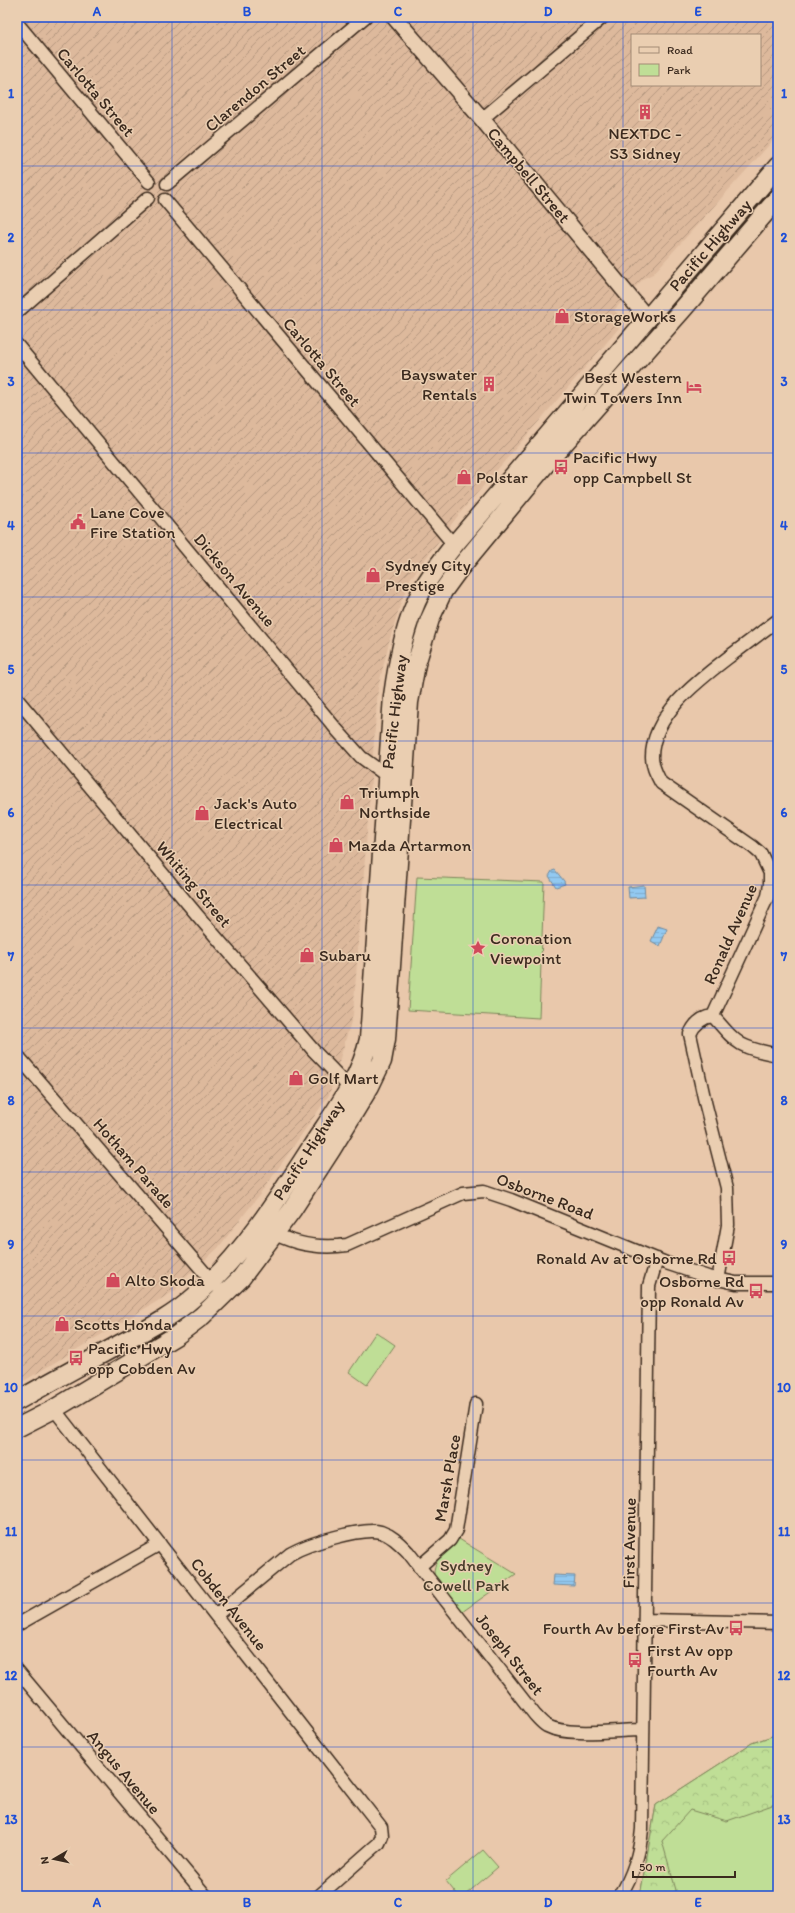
<svg xmlns="http://www.w3.org/2000/svg" width="795" height="1913" viewBox="0 0 795 1913" font-family="Itim,sans-serif">
<style>
.industrial{fill:url(#industrial-furrows);fill-rule:evenodd}
.green{fill:#bfde96;stroke:#7d845a}
.forest{fill:url(#forest-crowns);stroke:#7d845a}
.water{fill:url(#water-rules);stroke:#6f899d}
.lines{fill:none;stroke-linecap:round;stroke-linejoin:round}
.minor-casing{stroke:#3b2a1e;stroke-width:15}
.tertiary-casing{stroke:#3b2a1e;stroke-width:18}
.primary-casing{stroke:#3b2a1e;stroke-width:21}
.minor{stroke:#eaceb1;stroke-width:12}
.tertiary{stroke:#eaceb1;stroke-width:15}
.primary{stroke:#eaceb1;stroke-width:18}
.grid{fill:none;stroke:#1d4ed8;stroke-width:1;stroke-opacity:0.55}
.labels{text-anchor:middle;dominant-baseline:central;stroke-width:3;stroke-linejoin:round;paint-order:stroke}
.street-label{font-size:17px;fill:#3b2a1e;stroke:#eaceb1}
.poi-label{font-size:17px;fill:#3b2a1e;stroke:#eaceb1;text-anchor:start}
.park-label{font-size:17px;fill:#483c2a;stroke:#eaceb1}
.neatline{fill:none;stroke:#1d4ed8;stroke-width:1.5}
.grid-label{font-size:13px;text-anchor:middle;font-weight:bold;fill:#1d4ed8}
</style>
<defs>
<pattern id="industrial-furrows" width="10" height="10" patternUnits="userSpaceOnUse"><rect width="10" height="10" fill="#ddb99c"/><path d="M-1 1l2-2M0 10L10 0M9 11l2-2" fill="none" stroke="#b4977f"/></pattern>
<pattern id="forest-crowns" width="20" height="18" patternUnits="userSpaceOnUse"><rect width="20" height="18" fill="#bfde96"/><path d="M2 6a3 3 0 1 1 6 0M12 15a3 3 0 1 1 6 0" fill="none" stroke="#a5bf81"/></pattern>
<pattern id="water-rules" width="6" height="5" patternUnits="userSpaceOnUse"><rect width="6" height="5" fill="#92c9f1"/><path d="M0 2.5h6" fill="none" stroke="#7fadce"/></pattern>
</defs>
<rect width="100%" height="100%" fill="#e9c8ab"/>
<filter id="ink" filterUnits="userSpaceOnUse"><feTurbulence type="fractalNoise" baseFrequency=".025" numOctaves="2"/><feDisplacementMap in="SourceGraphic" scale="8" xChannelSelector="R" yChannelSelector="G"/><feConvolveMatrix kernelMatrix="1 2 1 2 8 2 1 2 1" color-interpolation-filters="sRGB"/></filter>
<g filter="url(#ink)">
<path class="industrial" d="M 17,17 L 778,17 L 778,135 L 653,274 L 644,278 L 614,310 L 621,318 L 619,328 L 460,513 L 410,579 L 401,602 L 389,642 L 378,688 L 353,1015 L 329,1095 L 261,1193 L 218,1248 L 179,1284 L 176,1290 L 17,1385 ZM 632,35 L 760,35 L 760,85 L 632,85 Z"/>
<path class="green" d="M 417,877 L 544,882 L 539,1018 L 408,1010 Z
M 376,1332 L 395,1345 L 367,1385 L 349,1372 Z
M 459,1539 L 516,1574 L 462,1612 L 435,1578 C 430,1561 447,1550 459,1539 Z
M 778,1734 L 778,1896 L 640,1896 L 656,1805 L 752,1743 Z
M 483,1850 L 498,1867 L 464,1896 L 458,1896 L 446,1881 Z"/>
<path class="forest" d="M 778,1734 L 778,1803 L 727,1821 L 690,1810 L 662,1841 L 676,1890 L 672,1896 L 640,1896 L 656,1805 L 752,1743 Z"/>
<path class="water" d="M 555,870 L 564,881 L 565,884 L 556,887 L 549,876 L 552,871 Z
M 644,885 L 645,897 L 629,898 L 628,887 Z
M 658,926 L 667,929 L 660,946 L 651,941 Z
M 554,1575 L 575,1576 L 574,1586 L 553,1585 Z"/>
<g class="lines">
<defs>
<path id="minor" d="M 17,23 L 149,182
M 482,119 L 603,17
M 167,184 L 365,17
M 165,200 L 454,545
M 17,312 L 148,198
M 17,345 L 337,730 L 361,757 L 387,776
M 17,699 L 198,916 L 314,1051 L 349,1087
M 713,1016 L 768,896 L 770,884 L 770,873 L 761,854 L 753,847 L 661,783 C 657,775 652,767 652,757 C 652,713 703,677 734,653 C 749,642 763,631 778,620
M 713,1016 C 702,1017 695,1023 690,1034 L 705,1102 L 727,1188 L 728,1225 L 718,1280
M 713,1016 C 739,1046 739,1047 778,1055
M 17,1055 L 216,1286
M 268,1230 C 292,1244 319,1249 347,1245 L 463,1193 L 484,1191 L 511,1200 L 666,1263 L 708,1277 L 736,1283 L 778,1283
M 54,1409 L 381,1827 L 382,1836 L 379,1843 L 319,1896
M 419,1567 L 450,1540 L 456,1530 L 476,1404
M 216,1615 L 290,1554 C 307,1544 362,1527 381,1532 C 393,1536 400,1544 408,1552 L 535,1715 C 539,1719 542,1723 547,1726 C 568,1737 617,1730 643,1730
M 645,1620 L 778,1623
M 17,1625 L 160,1544
M 17,1670 L 206,1896
M 620,1896 C 633,1875 640,1853 642,1829 L 649,1286 L 657,1259"/>
<path id="tertiary" d="M 394,17 L 482,119 L 647,318"/>
<path id="primary" d="M 17,1401 C 50,1382 84,1364 118,1345 C 144,1331 172,1317 194,1297 C 240,1259 282,1193 314,1143 C 335,1111 361,1077 369,1039 L 393,696 C 398,660 405,622 422,590 C 431,574 443,559 454,545 L 778,166
M 17,1428 L 54,1409 L 177,1335 L 202,1316 L 241,1278 L 292,1210 L 331,1150 L 370,1086 L 382,1061 L 386,1039 L 409,702 L 416,664 L 430,619 L 443,591 L 459,569 L 549,460 L 682,310 L 778,198"/>
</defs>
<use href="#minor" class="minor-casing"/>
<use href="#tertiary" class="tertiary-casing"/>
<use href="#primary" class="primary-casing"/>
<use href="#minor" class="minor"/>
<use href="#tertiary" class="tertiary"/>
<use href="#primary" class="primary"/>
</g>
</g>
<path class="grid" d="M 172,17 L 172,1896M 322,17 L 322,1896M 473,17 L 473,1896M 623,17 L 623,1896M 17,166 L 778,166M 17,310 L 778,310M 17,453 L 778,453M 17,597 L 778,597M 17,741 L 778,741M 17,885 L 778,885M 17,1028 L 778,1028M 17,1172 L 778,1172M 17,1316 L 778,1316M 17,1460 L 778,1460M 17,1603 L 778,1603M 17,1747 L 778,1747"/>
<defs>
<symbol id="building-bare" viewBox="-9 -9 18 18"><path d="M-4-6H4V6H1V3H-1V6H-4ZM-2.5-4.3h1.7v1.8h-1.7ZM.8-4.3h1.7v1.8H.8ZM-2.5-1h1.7V.8h-1.7ZM.8-1h1.7V.8H.8Z" fill="#d1495b" stroke="#eaceb1" stroke-width="2.5" paint-order="stroke"/></symbol>
<symbol id="shop-bare" viewBox="-9 -9 18 18"><path d="M-5-2.5h2.3a2.7 3.5 0 0 1 5.4 0H5L5.5 6h-11ZM-1.5-2.5h3a1.5 2.3 0 0 0-3 0Z" fill="#d1495b" stroke="#eaceb1" stroke-width="2.5" paint-order="stroke"/></symbol>
<symbol id="hotel-bare" viewBox="-9 -9 18 18"><path d="M-6-4.5h1.5V1H6V5H4.5V3h-9V5H-6ZM-4 0a1.8 1.8 0 1 1 3.6 0ZM.5 0V-2.5h3Q6-2.5 6 0Z" fill="#d1495b" stroke="#eaceb1" stroke-width="2.5" paint-order="stroke"/></symbol>
<symbol id="bus-bare" viewBox="-9 -9 18 18"><path d="M-5-6H5V4H4V6H2V4H-2V6H-4V4H-5ZM-3.5-4V0h7V-4ZM-3.5 1.2v1.5H-2V1.2ZM2 1.2v1.5H3.5V1.2Z" fill="#d1495b" stroke="#eaceb1" stroke-width="2.5" paint-order="stroke"/></symbol>
<symbol id="civic-bare" viewBox="-9 -9 18 18"><path d="M-.6-6.5H3V-4.5H.6V-3L4-1V1h2V6H-6V1h2V-1L-.6-3ZM-1.2 2.5V6h2.4V2.5Z" fill="#d1495b" stroke="#eaceb1" stroke-width="2.5" paint-order="stroke"/></symbol>
<symbol id="sight-bare" viewBox="-9 -9 18 18"><path d="M0-6L1.8-2.2L6-1.7L2.9 1.2L3.7 5.4L0 3.3L-3.7 5.4L-2.9 1.2L-6-1.7L-1.8-2.2Z" fill="#d1495b" stroke="#eaceb1" stroke-width="2.5" paint-order="stroke"/></symbol>
</defs>
<g fill-rule="evenodd">
<use href="#building-bare" x="634" y="101" width="22" height="22"/>
<use href="#shop-bare" x="551" y="305" width="22" height="22"/>
<use href="#building-bare" x="478" y="373" width="22" height="22"/>
<use href="#hotel-bare" x="683" y="376" width="22" height="22"/>
<use href="#bus-bare" x="550" y="456" width="22" height="22"/>
<use href="#shop-bare" x="453" y="466" width="22" height="22"/>
<use href="#civic-bare" x="67" y="511" width="22" height="22"/>
<use href="#shop-bare" x="362" y="564" width="22" height="22"/>
<use href="#shop-bare" x="336" y="791" width="22" height="22"/>
<use href="#shop-bare" x="191" y="802" width="22" height="22"/>
<use href="#shop-bare" x="325" y="834" width="22" height="22"/>
<use href="#sight-bare" x="467" y="937" width="22" height="22"/>
<use href="#shop-bare" x="296" y="944" width="22" height="22"/>
<use href="#shop-bare" x="285" y="1067" width="22" height="22"/>
<use href="#bus-bare" x="718" y="1247" width="22" height="22"/>
<use href="#shop-bare" x="102" y="1269" width="22" height="22"/>
<use href="#bus-bare" x="745" y="1280" width="22" height="22"/>
<use href="#shop-bare" x="51" y="1313" width="22" height="22"/>
<use href="#bus-bare" x="65" y="1347" width="22" height="22"/>
<use href="#bus-bare" x="725" y="1617" width="22" height="22"/>
<use href="#bus-bare" x="624" y="1649" width="22" height="22"/>
</g>
<g class="labels">
<g class="street-label">
<text transform="translate(255 88) rotate(-40)">Clarendon Street</text>
<text transform="translate(96 92) rotate(50)">Carlotta Street</text>
<text transform="translate(529 175) rotate(50)">Campbell Street</text>
<text transform="translate(710 245) rotate(-49)">Pacific Highway</text>
<text transform="translate(322 362) rotate(50)">Carlotta Street</text>
<text transform="translate(235 580) rotate(50)">Dickson Avenue</text>
<text transform="translate(394 712) rotate(-83)">Pacific Highway</text>
<text transform="translate(194 884) rotate(50)">Whiting Street</text>
<text transform="translate(730 934) rotate(-66)">Ronald Avenue</text>
<text transform="translate(308 1150) rotate(-57)">Pacific Highway</text>
<text transform="translate(134 1163) rotate(49)">Hotham Parade</text>
<text transform="translate(545 1196) rotate(21)">Osborne Road</text>
<text transform="translate(447 1478) rotate(-80)">Marsh Place</text>
<text transform="translate(629 1543) rotate(-89)">First Avenue</text>
<text transform="translate(229 1604) rotate(52)">Cobden Avenue</text>
<text transform="translate(510 1654) rotate(52)">Joseph Street</text>
<text transform="translate(124 1772) rotate(50)">Angus Avenue</text>
</g>
<g class="poi-label">
<text x="645" y="133" text-anchor="middle">NEXTDC -<tspan x="645" dy="20">S3 Sidney</tspan></text>
<text x="574" y="316">StorageWorks</text>
<text x="477" y="374" text-anchor="end">Bayswater<tspan x="477" dy="20">Rentals</tspan></text>
<text x="682" y="377" text-anchor="end">Best Western<tspan x="682" dy="20">Twin Towers Inn</tspan></text>
<text x="573" y="457">Pacific Hwy<tspan x="573" dy="20">opp Campbell St</tspan></text>
<text x="476" y="477">Polstar</text>
<text x="90" y="512">Lane Cove<tspan x="90" dy="20">Fire Station</tspan></text>
<text x="385" y="565">Sydney City<tspan x="385" dy="20">Prestige</tspan></text>
<text x="359" y="792">Triumph<tspan x="359" dy="20">Northside</tspan></text>
<text x="214" y="803">Jack's Auto<tspan x="214" dy="20">Electrical</tspan></text>
<text x="348" y="845">Mazda Artarmon</text>
<text x="490" y="938">Coronation<tspan x="490" dy="20">Viewpoint</tspan></text>
<text x="319" y="955">Subaru</text>
<text x="308" y="1078">Golf Mart</text>
<text x="717" y="1258" text-anchor="end">Ronald Av at Osborne Rd</text>
<text x="125" y="1280">Alto Skoda</text>
<text x="744" y="1281" text-anchor="end">Osborne Rd<tspan x="744" dy="20">opp Ronald Av</tspan></text>
<text x="74" y="1324">Scotts Honda</text>
<text x="88" y="1348">Pacific Hwy<tspan x="88" dy="20">opp Cobden Av</tspan></text>
<text x="724" y="1628" text-anchor="end">Fourth Av before First Av</text>
<text x="647" y="1650">First Av opp<tspan x="647" dy="20">Fourth Av</tspan></text>
</g>
<g class="park-label">
<text x="466" y="1565">Sydney<tspan x="466" dy="20">Cowell Park</tspan></text>
</g>
</g>
<rect width="795" height="1913" fill="none" stroke="#eaceb1" stroke-width="44"/>
<rect x="631" y="34" width="130" height="52" fill="#eaceb1" stroke="#a48c76"/>
<rect x="639" y="47" width="20" height="6" fill="#eaceb1" stroke="#a48c76"/>
<text x="667" y="54" font-size="12" fill="#3b2a1e">Road</text>
<rect x="639" y="64" width="20" height="12" fill="#bfde96" stroke="#a48c76"/>
<text x="667" y="74" font-size="12" fill="#3b2a1e">Park</text>
<g transform="translate(54 1859) rotate(261)" stroke="#eaceb1" stroke-width="3" paint-order="stroke">
<path d="M0-3L7 15L0 10L-7 15Z" fill="#3b2a1e"/>
<text y="-6" font-size="11" font-weight="bold" text-anchor="middle" fill="#3b2a1e">N</text>
</g>
<path d="M633 1871v6h102v-6" fill="none" stroke="#3b2a1e" stroke-width="2"/>
<text x="639" y="1871" font-size="12" fill="#3b2a1e" stroke="#eaceb1" stroke-width="3" paint-order="stroke">50 m</text>
<rect x="22" y="22" width="751" height="1869" class="neatline"/>
<g class="grid-label">
<text x="97" y="16">A</text>
<text x="247" y="16">B</text>
<text x="398" y="16">C</text>
<text x="548" y="16">D</text>
<text x="698" y="16">E</text>
<text x="11" y="98">1</text>
<text x="784" y="98">1</text>
<text x="11" y="242">2</text>
<text x="784" y="242">2</text>
<text x="11" y="386">3</text>
<text x="784" y="386">3</text>
<text x="11" y="530">4</text>
<text x="784" y="530">4</text>
<text x="11" y="674">5</text>
<text x="784" y="674">5</text>
<text x="11" y="817">6</text>
<text x="784" y="817">6</text>
<text x="11" y="961">7</text>
<text x="784" y="961">7</text>
<text x="11" y="1105">8</text>
<text x="784" y="1105">8</text>
<text x="11" y="1249">9</text>
<text x="784" y="1249">9</text>
<text x="11" y="1392">10</text>
<text x="784" y="1392">10</text>
<text x="11" y="1536">11</text>
<text x="784" y="1536">11</text>
<text x="11" y="1680">12</text>
<text x="784" y="1680">12</text>
<text x="11" y="1824">13</text>
<text x="784" y="1824">13</text>
<text x="97" y="1907">A</text>
<text x="247" y="1907">B</text>
<text x="398" y="1907">C</text>
<text x="548" y="1907">D</text>
<text x="698" y="1907">E</text>
</g>
</svg>
